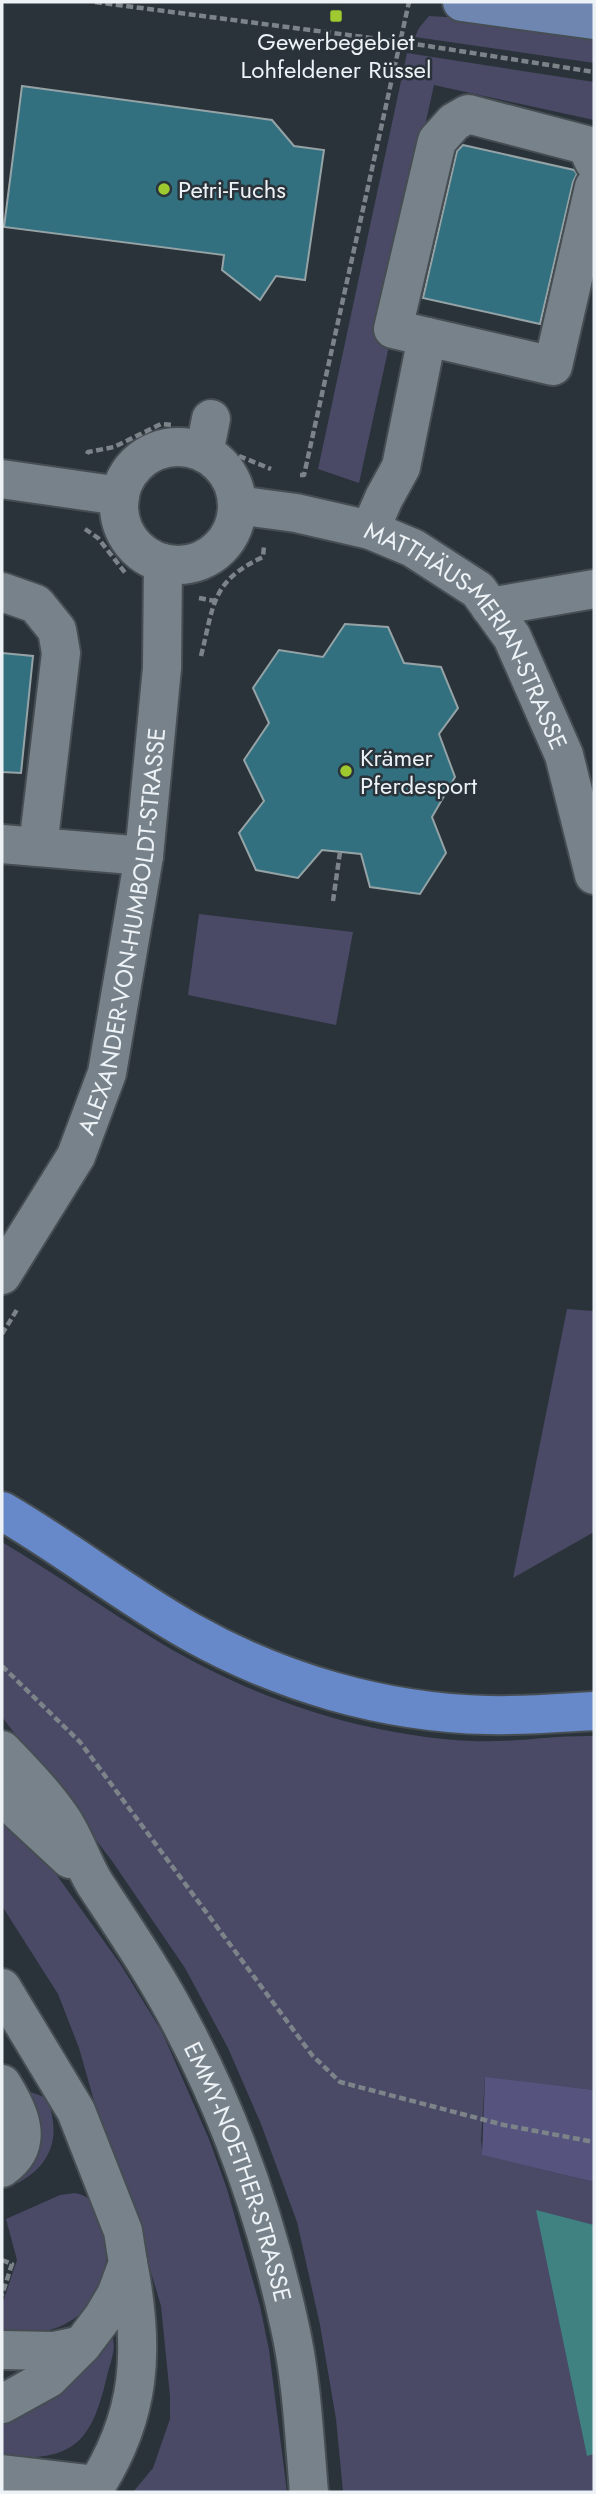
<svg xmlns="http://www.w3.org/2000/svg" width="596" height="2494" viewBox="0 0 596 2494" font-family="Jost,sans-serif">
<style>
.green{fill:#4a4966}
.forest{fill:#56547e}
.water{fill:#3f8281}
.building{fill:#327080;stroke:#95a3a6;stroke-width:2}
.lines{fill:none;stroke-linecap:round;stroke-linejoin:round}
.minor-casing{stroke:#464e53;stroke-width:42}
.major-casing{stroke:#464e53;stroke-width:42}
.highway-casing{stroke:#464e53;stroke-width:42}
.path{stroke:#7c8489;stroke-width:4.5;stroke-dasharray:7 3.5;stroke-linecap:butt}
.minor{stroke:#78828a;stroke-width:38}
.major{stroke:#6e86b0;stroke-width:38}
.highway{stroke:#6889c9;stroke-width:38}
.poi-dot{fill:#9eca2f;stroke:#2a3339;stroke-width:2.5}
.labels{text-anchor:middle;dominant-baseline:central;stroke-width:5;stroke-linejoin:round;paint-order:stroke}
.poi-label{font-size:24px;fill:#ecf2f6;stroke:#2a3339;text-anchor:start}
.street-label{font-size:24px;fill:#ecf2f6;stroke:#2a3339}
</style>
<rect width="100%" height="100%" fill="#2a3339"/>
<path class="green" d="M 429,16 L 462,18 L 594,36 L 594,63 L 415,37 L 419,28 Z
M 407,53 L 594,82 L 594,120 L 434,85 L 377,343 L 389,346 L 359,483 L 318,469 Z
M 199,914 L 353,932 L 336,1025 L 188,995 Z
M 567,1309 L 594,1311 L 594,1532 L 513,1578 Z
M 2,1542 C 56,1574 106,1610 159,1642 C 254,1699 361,1735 472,1741 C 513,1743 553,1735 594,1736 L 594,2090 L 485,2078 L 481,2141 L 483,2155 L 594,2182 L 594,2492 L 343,2492 L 336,2419 L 320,2325 L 297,2222 L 261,2124 L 228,2048 L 185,1968 L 112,1861 L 2,1717 Z
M 2,1813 L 48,1863 L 121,1965 L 162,2032 L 209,2139 L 227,2189 L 260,2306 L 269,2350 L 287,2492 L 133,2492 L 153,2468 L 170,2419 L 170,2396 L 161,2306 L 126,2189 L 102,2129 L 79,2048 L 58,1994 L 2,1906 Z
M 25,2090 L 47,2098 C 61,2135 53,2164 18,2183 L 8,2175 Z
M 75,2193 C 94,2197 99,2209 103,2227 C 111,2267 105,2303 65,2324 C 45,2335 23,2332 2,2332 L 2,2305 L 17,2260 L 6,2219 L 60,2195 Z
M 111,2334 C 118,2346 110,2363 107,2376 C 91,2445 73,2461 2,2457 L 2,2422 C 52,2407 81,2374 111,2334 Z"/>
<path class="forest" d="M 485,2077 L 594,2090 L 594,2182 L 482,2155 Z"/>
<path class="water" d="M 536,2210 L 594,2225 L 594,2454 L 587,2456 Z"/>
<path class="building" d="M 22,86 L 272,120 L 294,146 L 324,150 L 305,280 L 276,276 L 260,300 L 222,270 L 224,255 L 4,227 Z
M 463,145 L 574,170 L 577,174 L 573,182 L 540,324 L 423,298 L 457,151 Z
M 345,624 L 388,627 L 404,663 L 441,667 L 458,708 L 439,734 L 455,777 L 432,817 L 446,853 L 420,894 L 370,887 L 361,854 L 322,850 L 298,878 L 256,870 L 239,833 L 264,801 L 244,760 L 269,723 L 253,688 L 279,650 L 323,657 Z
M 2,653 L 33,656 L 21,773 L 2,772 Z"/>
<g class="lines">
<defs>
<g id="minor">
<path d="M 594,162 L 586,145 L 468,114 L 454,122 L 437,141 L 393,329 L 553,366 L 594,187"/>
<circle cx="178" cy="506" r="59"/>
<path d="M 204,453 L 211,419"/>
<path d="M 2,479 L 120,496"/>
<path id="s1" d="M 237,505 L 296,513 L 370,530 L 413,548 L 478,590 L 512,637 L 564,755 L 594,875"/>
<path d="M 370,530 L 384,498 L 401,467 L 427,337"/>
<path d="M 2,592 L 36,604 L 57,630 L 61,653 L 38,847"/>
<path d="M 490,607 L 594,589"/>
<path d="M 2,844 L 144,856"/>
<path id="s2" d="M 2,1275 L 76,1156 L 107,1073 L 144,856 L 162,668 L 163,563"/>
<path id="s3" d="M 2,1750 C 22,1771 44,1793 61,1818 C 75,1838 82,1863 95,1884 C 126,1931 158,1978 184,2029 C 232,2120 267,2223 289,2323 C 302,2379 304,2436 309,2492"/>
<path d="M 2,1796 L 70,1859"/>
<path d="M 2,1988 L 76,2111 L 123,2231 L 128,2263 L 116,2295 L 103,2317 L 82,2345 L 49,2378 L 2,2404"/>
<path d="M 2,2084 C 19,2111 36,2144 2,2168"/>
<path d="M 2,2350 L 54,2351 L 82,2345"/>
<path d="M 2,2474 L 97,2485"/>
<path d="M 92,2492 C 142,2417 145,2349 128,2263"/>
</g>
<path id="major" d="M 462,2 L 594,20"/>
<path id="highway" d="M 2,1511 C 66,1548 125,1595 189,1631 C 279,1682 384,1713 488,1715 C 524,1716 559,1713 594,1711"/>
</defs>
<use href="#minor" class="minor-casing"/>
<use href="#major" class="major-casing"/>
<use href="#highway" class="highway-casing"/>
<path class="path" d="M 95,2 L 402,42 L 594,72
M 87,454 L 88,452 L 114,447 L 161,424 L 173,425
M 239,456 L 271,469
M 300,475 L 304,475 L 409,2
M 85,529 L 98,538 L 126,574
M 199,598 L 215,601
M 201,656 C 214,605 211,581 263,557 L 264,546
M 333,901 L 340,852
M 2,1334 L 18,1308
M 2,1666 L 80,1742 L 312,2055 L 340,2082 L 504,2125 L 594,2142
M 2,2260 L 12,2264 L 2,2295"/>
<use href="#minor" class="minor"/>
<use href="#major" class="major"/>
<use href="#highway" class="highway"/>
</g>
<g class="poi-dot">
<rect x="329" y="9" width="14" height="14" rx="3.5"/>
<circle cx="164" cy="189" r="7"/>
<circle cx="346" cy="771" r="7"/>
</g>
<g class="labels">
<g class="poi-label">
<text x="336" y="41" text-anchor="middle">Gewerbegebiet<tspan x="336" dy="28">Lohfeldener Rüssel</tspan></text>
<text x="178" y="189">Petri-Fuchs</text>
<text x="360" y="757">Krämer<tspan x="360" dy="28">Pferdesport</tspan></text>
</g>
<g class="street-label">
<text stroke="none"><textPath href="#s1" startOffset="285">MATTHÄUS-MERIAN-STRASSE</textPath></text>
<text stroke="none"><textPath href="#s2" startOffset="371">ALEXANDER-VON-HUMBOLDT-STRASSE</textPath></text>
<text stroke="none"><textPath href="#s3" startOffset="488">EMMY-NOETHER-STRASSE</textPath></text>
</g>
</g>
<rect width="596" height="2494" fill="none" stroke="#ecf2f6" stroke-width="7"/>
</svg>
